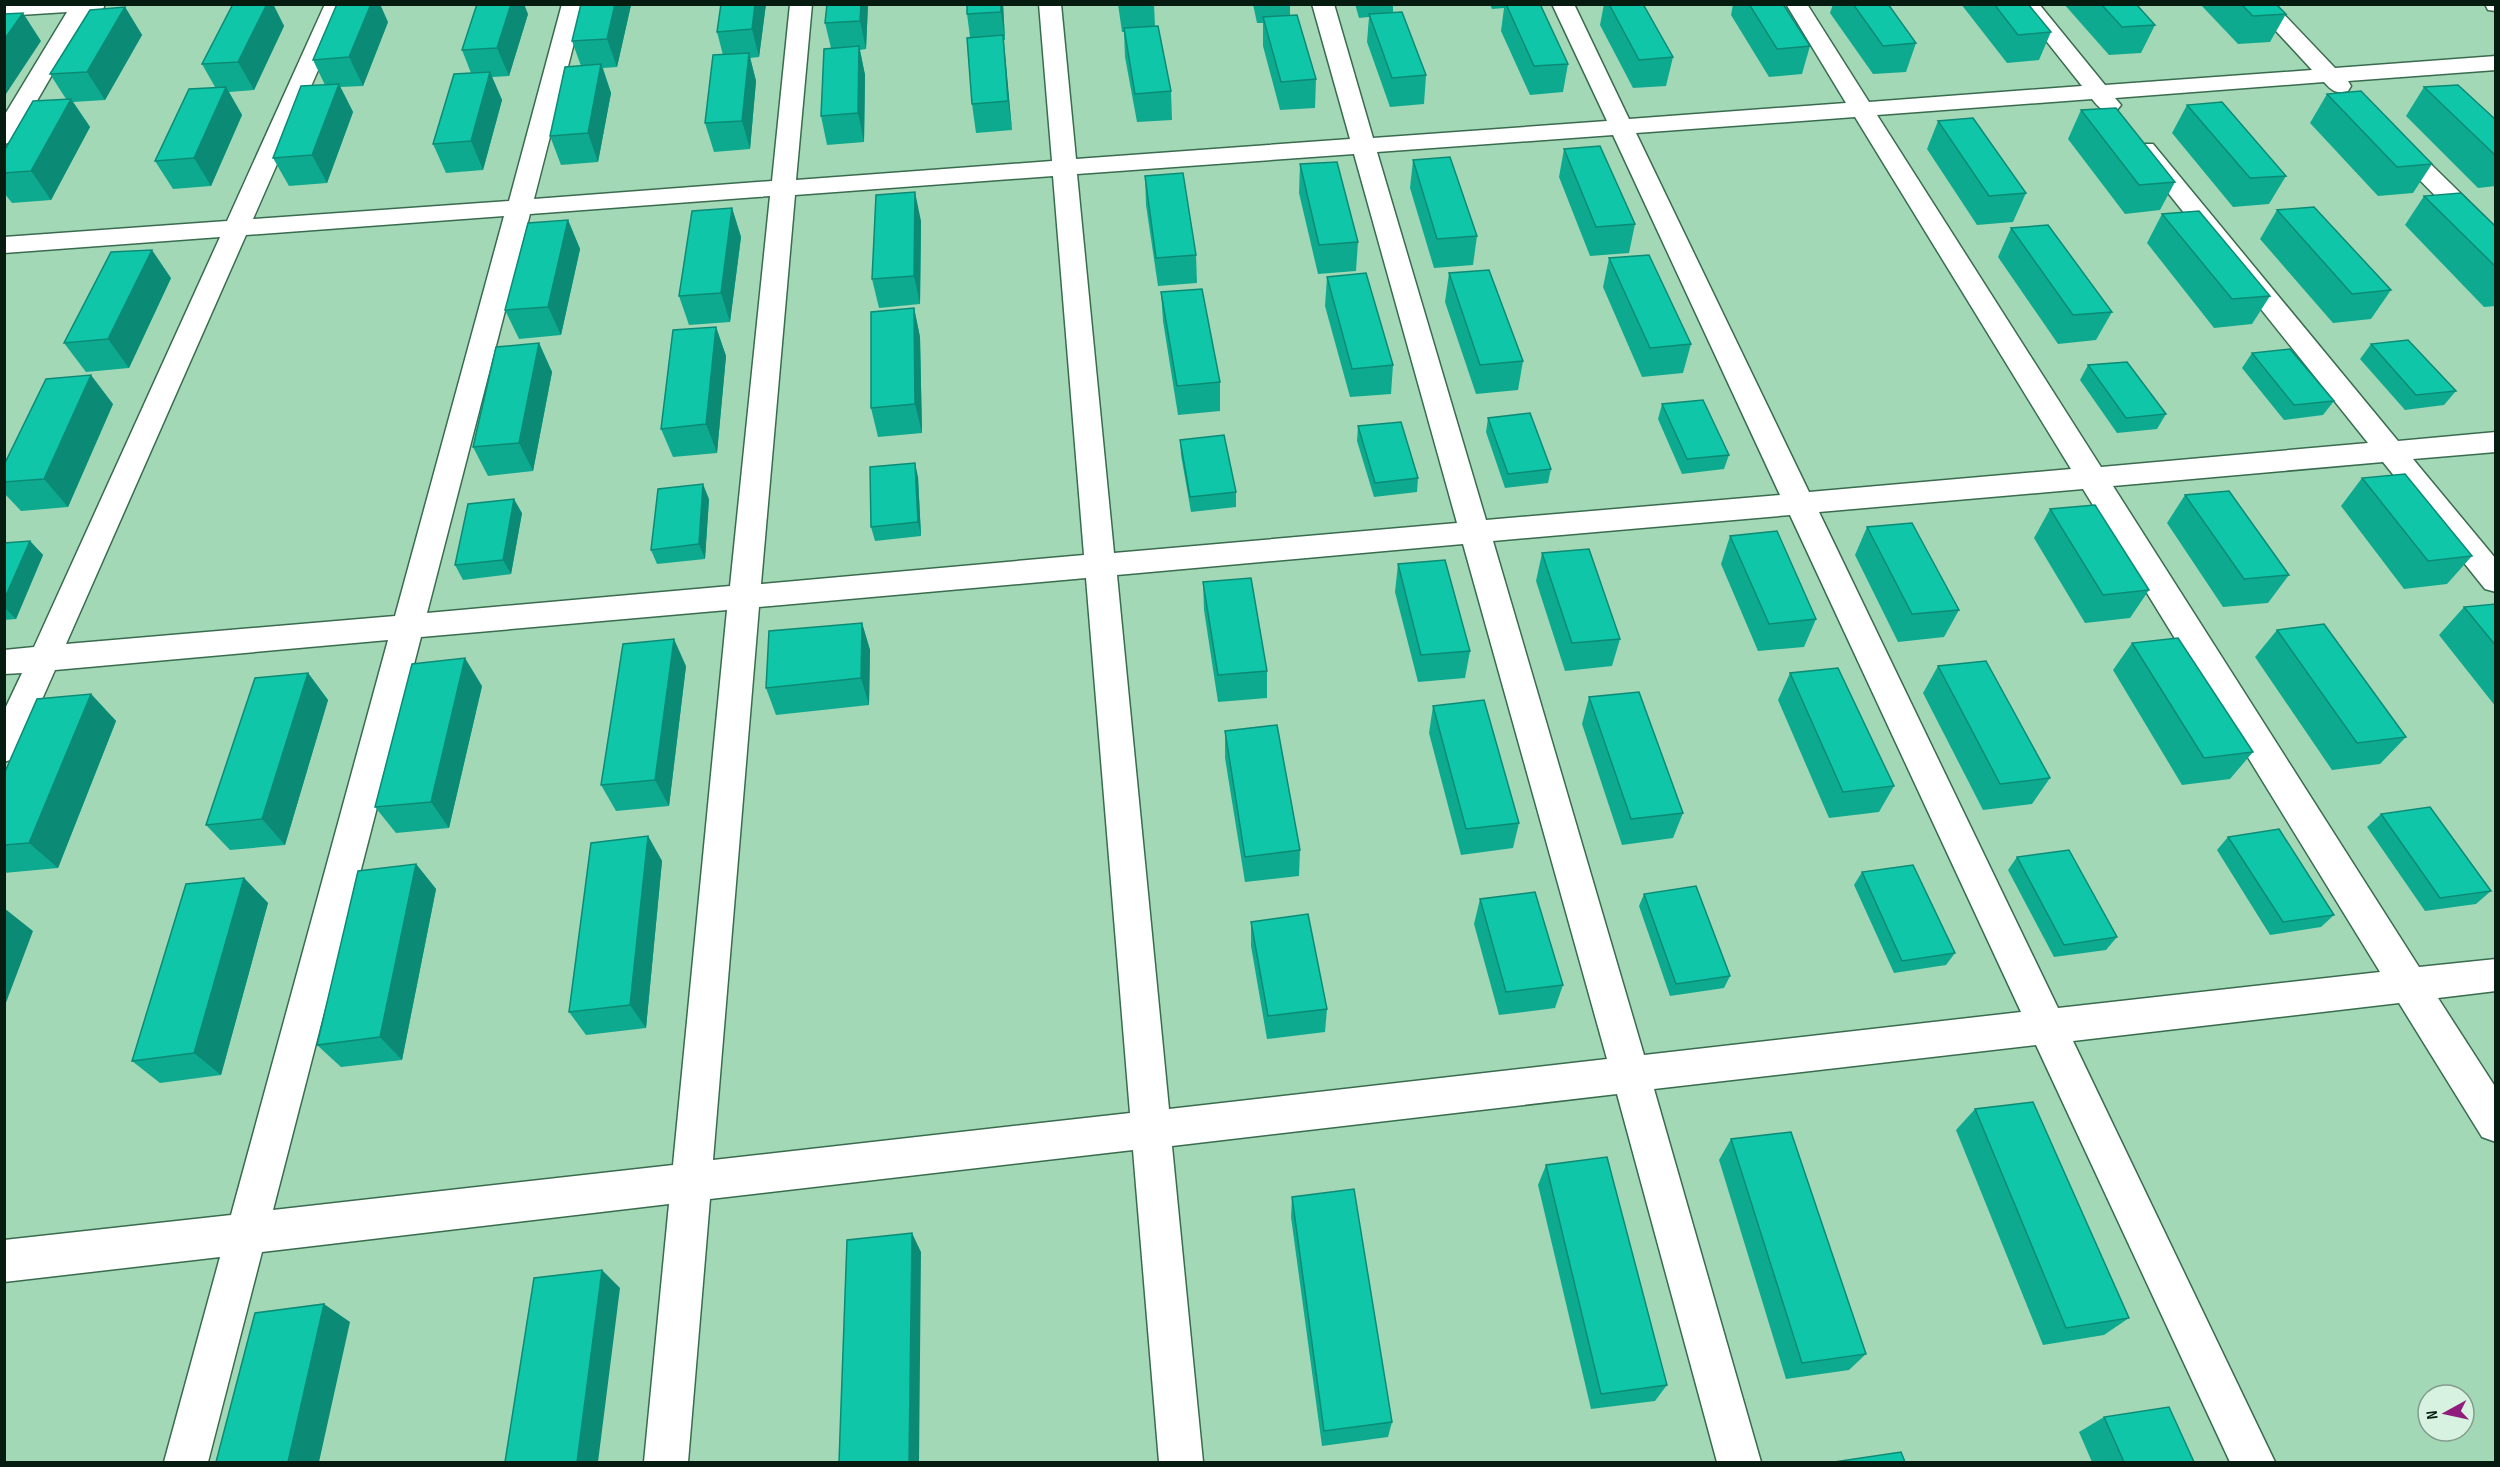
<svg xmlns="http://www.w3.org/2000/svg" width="2500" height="1467" viewBox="0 0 2500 1467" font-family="'Sofia Sans Condensed',sans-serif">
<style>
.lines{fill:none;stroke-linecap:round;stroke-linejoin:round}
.minor-casing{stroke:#396c4e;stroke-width:3}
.minor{fill:#fff;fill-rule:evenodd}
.wall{fill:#0eaa90}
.shaded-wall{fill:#0b8b76}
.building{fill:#10c6a8;stroke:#0b8b76;stroke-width:1.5}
</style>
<rect width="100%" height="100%" fill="#a2d8b6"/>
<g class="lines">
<defs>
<path id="minor" d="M 4,4 L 105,4 L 103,9 L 89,11 L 16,137 L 12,142 L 4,144 L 4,116 L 67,12 L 4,16 Z
M 325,4 L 347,4 L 253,219 L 509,201 L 562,4 L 584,4 L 534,199 L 772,181 L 790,4 L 812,4 L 796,180 L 1052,161 L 1039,4 L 1061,4 L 1076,159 L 1350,139 L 1312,4 L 1334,4 L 1373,138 L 1607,121 L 1552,4 L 1574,4 L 1629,119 L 1846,103 L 1786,4 L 1807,4 L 1869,102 L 2082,86 L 2017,4 L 2039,4 L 2105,85 L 2312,70 L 2251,4 L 2274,4 L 2335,68 L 2496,56 L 2496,70 L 2348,81 L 2351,86 L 2348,91 C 2336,94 2332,91 2324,82 L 2115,98 L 2121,105 L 2117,110 C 2104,113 2100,109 2092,99 L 1877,115 L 2101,467 L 2368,443 L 2137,154 L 2133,149 L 2137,144 L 2153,144 L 2398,441 L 2496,432 L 2496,452 L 2413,459 L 2496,559 L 2496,592 L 2485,589 L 2383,462 L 2113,486 L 2419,967 L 2496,959 L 2496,991 L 2438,998 L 2496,1088 L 2496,1142 L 2482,1137 L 2399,1003 L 2073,1041 L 2275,1462 L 2230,1462 L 2036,1045 L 1654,1089 L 1761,1462 L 1717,1462 L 1617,1094 L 1172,1146 L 1203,1462 L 1159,1462 L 1133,1150 L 710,1199 L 688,1462 L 644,1462 L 669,1204 L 262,1252 L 208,1462 L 164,1462 L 220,1257 L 4,1282 L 4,1240 L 231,1215 L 388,640 L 55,670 L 16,758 L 4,762 L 4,711 L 22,673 L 4,674 L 4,650 L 34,647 L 220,237 L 4,253 L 4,237 L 227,221 ZM 1855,117 L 2071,469 L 1809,492 L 1636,133 ZM 1613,135 L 1780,495 L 1486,520 L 1377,152 ZM 1354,154 L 1457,523 L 1114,553 L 1077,174 ZM 1053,176 L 1084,555 L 761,584 L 795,195 ZM 770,196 L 730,586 L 427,613 L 530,214 ZM 504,216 L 395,616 L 66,644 L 246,235 ZM 2083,489 L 2380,972 L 2058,1008 L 1819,512 ZM 1790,515 L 2021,1012 L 1644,1055 L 1493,541 ZM 1463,544 L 1607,1059 L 1169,1109 L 1117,575 ZM 1086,578 L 1130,1113 L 713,1160 L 759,607 ZM 727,610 L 673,1165 L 273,1210 L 421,637 Z
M 2485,4 L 2496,4 L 2496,11 L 2488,10 Z
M 2395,135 L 2403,137 L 2496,228 L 2496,251 L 2487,248 L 2387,147 L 2383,142 L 2387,137 Z"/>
</defs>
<use href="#minor" class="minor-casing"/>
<use href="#minor" class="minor"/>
</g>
<path class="wall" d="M 233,4 L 273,4 L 284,26 L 254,90 L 229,92 L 242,115 L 211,186 L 173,189 L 155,161 L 215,87 L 202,64 Z
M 766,4 L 759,57 L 750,58 L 756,81 L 750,149 L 714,152 L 705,123 L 723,55 L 717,32 Z
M 827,4 L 868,4 L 866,49 L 860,50 L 865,75 L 864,142 L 827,145 L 821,116 L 831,48 L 825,23 Z
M 1003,4 L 1005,40 L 1003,40 L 1012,130 L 976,133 L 972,104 L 970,37 L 967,14 Z
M 1118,4 L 1154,4 L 1155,26 L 1171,91 L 1172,120 L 1137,122 L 1125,57 L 1124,32 L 1122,32 Z
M 1253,4 L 1290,4 L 1290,15 L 1316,79 L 1315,108 L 1280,110 L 1263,46 L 1263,23 L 1257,23 Z
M 1355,4 L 1393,4 L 1393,12 L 1426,75 L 1424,104 L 1390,107 L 1367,42 L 1369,17 L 1359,18 Z
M 1490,4 L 1540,4 L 1568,64 L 1563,92 L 1530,95 L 1501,31 L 1504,8 L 1492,9 Z
M 1604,4 L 1643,4 L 1673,57 L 1666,86 L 1633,88 L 1600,25 Z
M 1733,4 L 1783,4 L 1810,46 L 1802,74 L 1769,77 L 1731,15 Z
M 1833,4 L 1888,4 L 1916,43 L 1906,72 L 1873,74 L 1830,13 Z
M 1961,4 L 2028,4 L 2051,32 L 2039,60 L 2007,63 Z
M 2064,4 L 2136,4 L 2155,25 L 2141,53 L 2109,55 Z
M 2200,4 L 2276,4 L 2286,14 L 2270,42 L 2238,44 Z
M 631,5 L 617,67 L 603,68 L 611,93 L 598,162 L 561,165 L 550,136 L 581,66 L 572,41 Z
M 125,7 L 142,35 L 105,100 L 73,102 L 90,127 L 51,200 L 12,203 L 4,193 L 4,151 L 66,99 L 50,74 Z
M 528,14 L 509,76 L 492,77 L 502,100 L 483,170 L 446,173 L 433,144 L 471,73 L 462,50 Z
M 388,22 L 363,86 L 340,87 L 353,112 L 327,183 L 289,186 L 273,158 L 325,85 L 313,60 Z
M 2424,87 L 2496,120 L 2496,186 L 2478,188 L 2406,116 Z
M 2327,94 L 2432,164 L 2413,193 L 2378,196 L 2310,123 Z
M 2187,105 L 2286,176 L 2269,204 L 2233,207 L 2172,133 Z
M 2081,110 L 2175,182 L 2160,210 L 2125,214 L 2068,139 Z
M 1938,121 L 2026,193 L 2013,222 L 1977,225 L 1927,149 Z
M 1564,149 L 1635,224 L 1629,253 L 1590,256 L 1559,177 Z
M 1413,160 L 1477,236 L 1473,265 L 1434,268 L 1410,188 Z
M 1300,164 L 1358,242 L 1356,271 L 1318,274 L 1299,193 Z
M 1145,176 L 1196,255 L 1197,283 L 1158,286 L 1146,205 Z
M 2424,196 L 2496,227 L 2496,306 L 2484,307 L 2405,225 Z
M 732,208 L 741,237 L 730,322 L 689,325 L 679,296 Z
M 2277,210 L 2391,290 L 2371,319 L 2333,323 L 2260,239 Z
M 2162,214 L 2270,296 L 2252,324 L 2214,328 L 2147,243 Z
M 568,220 L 580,249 L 561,335 L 519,339 L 505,310 Z
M 921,221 L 920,304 L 879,308 L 872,279 Z
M 2011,228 L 2112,312 L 2096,340 L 2058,344 L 1998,257 Z
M 1609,258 L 1691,344 L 1683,373 L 1642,377 L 1603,287 Z
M 1449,273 L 1523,361 L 1518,390 L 1476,394 L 1445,302 Z
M 1327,277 L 1393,365 L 1391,394 L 1350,397 L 1325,306 Z
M 171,278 L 129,368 L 86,372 L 64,343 Z
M 1161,292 L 1220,382 L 1220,411 L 1178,415 L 1163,321 Z
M 914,308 L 920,337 L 922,433 L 878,437 L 871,408 Z
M 716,327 L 726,356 L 717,453 L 673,457 L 661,429 Z
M 539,343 L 552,372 L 533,471 L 488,476 L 473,447 Z
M 2371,344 L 2456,391 L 2444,405 L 2405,410 L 2360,359 Z
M 2252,353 L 2334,401 L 2323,415 L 2284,420 L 2242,368 Z
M 2088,365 L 2166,414 L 2157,429 L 2117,433 L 2080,380 Z
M 113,404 L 68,507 L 21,511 L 4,493 L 4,465 Z
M 1662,404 L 1729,455 L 1724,469 L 1682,474 L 1658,419 Z
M 1488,418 L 1551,469 L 1548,483 L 1505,488 L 1486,432 Z
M 1358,426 L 1418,478 L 1417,492 L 1374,497 L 1357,441 Z
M 1180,440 L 1236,492 L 1236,507 L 1191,512 L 1181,455 Z
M 918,477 L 921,536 L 875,541 L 871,527 Z
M 2362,478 L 2472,556 L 2447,584 L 2404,589 L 2341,506 Z
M 2185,495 L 2289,575 L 2268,603 L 2223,607 L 2167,523 Z
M 709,499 L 705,559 L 657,564 L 651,550 Z
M 2050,509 L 2149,590 L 2130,618 L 2085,623 L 2034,538 Z
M 522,513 L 511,574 L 463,580 L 455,565 Z
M 1867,527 L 1959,610 L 1944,637 L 1898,642 L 1855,555 Z
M 1730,536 L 1816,619 L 1804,647 L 1758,651 L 1721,564 Z
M 30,541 L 43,555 L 16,619 L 4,620 L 4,543 Z
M 1542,553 L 1620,639 L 1612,666 L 1565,671 L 1536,581 Z
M 1398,564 L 1470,651 L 1465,678 L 1418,682 L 1395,592 Z
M 1203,582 L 1267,671 L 1267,698 L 1218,702 L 1204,610 Z
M 2496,604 L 2496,707 L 2439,635 L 2464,607 Z
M 862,623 L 870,650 L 869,705 L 776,715 L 766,688 Z
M 2277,630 L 2406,737 L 2380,764 L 2332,770 L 2255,657 Z
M 2132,643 L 2253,752 L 2230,779 L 2182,785 L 2113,670 Z
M 686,666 L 669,806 L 616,811 L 601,785 Z
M 1938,666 L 2050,778 L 2032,804 L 1983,810 L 1923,693 Z
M 308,673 L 328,700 L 285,845 L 230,850 L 206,825 Z
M 1790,673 L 1894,786 L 1879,812 L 1829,818 L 1778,700 Z
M 482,686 L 449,828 L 396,833 L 375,807 Z
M 91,694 L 116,721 L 58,868 L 4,873 L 4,774 Z
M 1589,697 L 1683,813 L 1673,838 L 1622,845 L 1582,724 Z
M 1433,706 L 1519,823 L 1513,848 L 1461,855 L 1429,733 Z
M 1225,731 L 1300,850 L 1299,876 L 1245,882 L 1225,758 Z
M 2381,814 L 2491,891 L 2476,904 L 2425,911 L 2367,827 Z
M 648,836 L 662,861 L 646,1028 L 586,1035 L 569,1012 Z
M 2228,837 L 2334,915 L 2321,927 L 2270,935 L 2217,850 Z
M 2017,857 L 2117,937 L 2106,950 L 2054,957 L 2008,870 Z
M 416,864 L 436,889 L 402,1060 L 341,1067 L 317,1045 Z
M 1862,872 L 1955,953 L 1946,965 L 1894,973 L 1854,885 Z
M 244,878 L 268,903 L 221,1075 L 160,1083 L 132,1061 Z
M 1644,894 L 1730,976 L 1724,988 L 1670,996 L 1639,906 Z
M 1480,899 L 1563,985 L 1555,1008 L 1499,1015 L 1474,924 Z
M 1251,922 L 1327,1009 L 1325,1032 L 1267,1039 L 1251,946 Z
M 1975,1109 L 2129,1318 L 2104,1335 L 2043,1345 L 1956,1130 Z
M 1731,1139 L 1866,1354 L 1849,1370 L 1786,1379 L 1719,1160 Z
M 1546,1165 L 1667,1385 L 1655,1401 L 1591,1409 L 1538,1185 Z
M 1292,1197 L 1392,1422 L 1388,1437 L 1322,1446 L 1291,1217 Z
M 2104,1417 L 2194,1462 L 2092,1462 L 2079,1432 Z"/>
<path class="shaded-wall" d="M 267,4 L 273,4 L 284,26 L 254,90 L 238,62 Z
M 371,4 L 380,4 L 388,22 L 363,86 L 349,57 Z
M 511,4 L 524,4 L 528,14 L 509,76 L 497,48 Z
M 615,4 L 631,4 L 631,5 L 617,67 L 607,39 Z
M 755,4 L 766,4 L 759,57 L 752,29 Z
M 861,4 L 868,4 L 866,49 L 860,21 Z
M 1001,4 L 1003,4 L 1005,40 L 1001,12 Z
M 125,7 L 142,35 L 105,100 L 87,72 Z
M 23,13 L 41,41 L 4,97 L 4,40 Z
M 1003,35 L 1006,63 L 1012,130 L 1008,101 Z
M 859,46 L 865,75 L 864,142 L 858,113 Z
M 749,53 L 756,81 L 750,149 L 742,121 Z
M 601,64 L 611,93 L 598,162 L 588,133 Z
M 490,72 L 502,100 L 483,170 L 471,141 Z
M 339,84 L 353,112 L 327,183 L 312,155 Z
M 226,87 L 242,115 L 211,186 L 194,158 Z
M 71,99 L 90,127 L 51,200 L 31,171 Z
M 915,192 L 921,221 L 920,304 L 914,276 Z
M 732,208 L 741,237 L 730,322 L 721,293 Z
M 568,220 L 580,249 L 561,335 L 548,307 Z
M 152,250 L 171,278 L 129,368 L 108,339 Z
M 914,308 L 920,337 L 922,433 L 915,404 Z
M 716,327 L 726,356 L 717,453 L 706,424 Z
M 539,343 L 552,372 L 533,471 L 519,443 Z
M 91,375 L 113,404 L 68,507 L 44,479 Z
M 915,463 L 918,477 L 921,536 L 918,522 Z
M 703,484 L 709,499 L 705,559 L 699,544 Z
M 514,499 L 522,513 L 511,574 L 503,560 Z
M 30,541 L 43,555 L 16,619 L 4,607 L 4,600 Z
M 862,623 L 870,650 L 869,705 L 861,678 Z
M 674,639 L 686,666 L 669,806 L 655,780 Z
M 465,658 L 482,686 L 449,828 L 431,802 Z
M 308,673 L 328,700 L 285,845 L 262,819 Z
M 91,694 L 116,721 L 58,868 L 29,843 Z
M 648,836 L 662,861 L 646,1028 L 630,1005 Z
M 416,864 L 436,889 L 402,1060 L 380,1037 Z
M 244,878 L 268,903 L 221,1075 L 194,1053 Z
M 4,908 L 33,931 L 4,1008 Z
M 912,1233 L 921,1252 L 919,1462 L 909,1462 Z
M 602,1270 L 620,1288 L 598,1462 L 577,1462 Z
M 324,1304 L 350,1322 L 319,1462 L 288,1462 Z"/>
<path class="building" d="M 233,4 L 267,4 L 238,62 L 202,64 Z
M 337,4 L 371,4 L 349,57 L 313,60 Z
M 477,4 L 511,4 L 497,48 L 462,50 Z
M 581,4 L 615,4 L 607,39 L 572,41 Z
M 721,4 L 755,4 L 752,29 L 717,32 Z
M 827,4 L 861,4 L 860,21 L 825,23 Z
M 967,4 L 1001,4 L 1001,12 L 967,14 Z
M 1506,4 L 1540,4 L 1568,64 L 1534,66 Z
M 1609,4 L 1643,4 L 1673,57 L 1639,60 Z
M 1749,4 L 1783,4 L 1810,46 L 1777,49 Z
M 1853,4 L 1888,4 L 1916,43 L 1883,46 Z
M 1994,4 L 2028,4 L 2051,32 L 2018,35 Z
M 2101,4 L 2136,4 L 2155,25 L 2122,27 Z
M 2241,4 L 2276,4 L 2286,14 L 2253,16 Z
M 125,7 L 87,72 L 50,74 L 90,10 Z
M 1402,12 L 1426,75 L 1392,78 L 1369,14 Z
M 23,13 L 4,40 L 4,14 Z
M 1297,15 L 1316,79 L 1281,82 L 1263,17 Z
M 1158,26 L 1171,91 L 1135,94 L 1124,28 Z
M 1003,35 L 1008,101 L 972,104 L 967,38 Z
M 859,46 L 858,113 L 821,116 L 824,49 Z
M 749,53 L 742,121 L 705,123 L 713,55 Z
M 601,64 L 588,133 L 550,136 L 565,67 Z
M 490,72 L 471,141 L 433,144 L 454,74 Z
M 339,84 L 312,155 L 273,158 L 301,86 Z
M 2458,85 L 2496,120 L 2496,156 L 2424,87 Z
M 226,87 L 194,158 L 155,161 L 189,89 Z
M 2361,91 L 2432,164 L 2397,167 L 2327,94 Z
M 71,99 L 31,171 L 4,173 L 4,151 L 33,101 Z
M 2222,102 L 2286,176 L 2250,178 L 2187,105 Z
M 2116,108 L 2175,182 L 2139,185 L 2081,110 Z
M 1973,118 L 2026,193 L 1989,196 L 1938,121 Z
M 1600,146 L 1635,224 L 1596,227 L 1564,149 Z
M 1450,157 L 1477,236 L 1437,239 L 1413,160 Z
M 1337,162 L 1358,242 L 1319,245 L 1300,164 Z
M 1183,173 L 1196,255 L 1156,258 L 1145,176 Z
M 915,192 L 914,276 L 872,279 L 876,195 Z
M 2461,193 L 2496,227 L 2496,267 L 2424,196 Z
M 2314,207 L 2391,290 L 2352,294 L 2277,210 Z
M 732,208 L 721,293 L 679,296 L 692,211 Z
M 2199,211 L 2270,296 L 2232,299 L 2162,214 Z
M 568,220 L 548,307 L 505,310 L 528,223 Z
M 2048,225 L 2112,312 L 2073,315 L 2011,228 Z
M 152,250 L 108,339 L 64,343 L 111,252 Z
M 1649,255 L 1691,344 L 1650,348 L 1609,258 Z
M 1489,270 L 1523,361 L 1480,365 L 1449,273 Z
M 1366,273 L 1393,365 L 1352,369 L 1327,277 Z
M 1202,289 L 1220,382 L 1177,386 L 1161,292 Z
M 914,308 L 915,404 L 871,408 L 871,312 Z
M 716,327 L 706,424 L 661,429 L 673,330 Z
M 2408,340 L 2456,391 L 2416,395 L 2371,344 Z
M 539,343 L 519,443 L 473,447 L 496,347 Z
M 2290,349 L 2334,401 L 2294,405 L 2252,353 Z
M 2127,362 L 2166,414 L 2126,418 L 2088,365 Z
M 91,375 L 44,479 L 4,482 L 4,465 L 46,379 Z
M 1703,400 L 1729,455 L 1687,459 L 1662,404 Z
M 1530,413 L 1551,469 L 1508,474 L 1488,418 Z
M 1401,422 L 1418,478 L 1375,483 L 1358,426 Z
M 1224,435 L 1236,492 L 1190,497 L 1180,440 Z
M 915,463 L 918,522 L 871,527 L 870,467 Z
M 2405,474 L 2472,556 L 2428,561 L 2362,478 Z
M 703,484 L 699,544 L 651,550 L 658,489 Z
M 2229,491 L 2289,575 L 2244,579 L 2185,495 Z
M 514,499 L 503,560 L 455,565 L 468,504 Z
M 2095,505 L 2149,590 L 2103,595 L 2050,509 Z
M 1912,523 L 1959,610 L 1912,614 L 1867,527 Z
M 1777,531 L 1816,619 L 1769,624 L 1730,536 Z
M 30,541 L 4,600 L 4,543 Z
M 1589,549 L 1620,639 L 1572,643 L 1542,553 Z
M 1445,560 L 1470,651 L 1421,655 L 1398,564 Z
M 1251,578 L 1267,671 L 1218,675 L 1203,582 Z
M 2496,604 L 2496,646 L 2464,607 Z
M 862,623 L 861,678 L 766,688 L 769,631 Z
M 2324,624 L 2406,737 L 2357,743 L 2277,630 Z
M 2178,638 L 2253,752 L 2204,758 L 2132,643 Z
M 674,639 L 655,780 L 601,785 L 623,644 Z
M 465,658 L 431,802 L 375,807 L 412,664 Z
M 1986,661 L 2050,778 L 2000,784 L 1938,666 Z
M 1838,668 L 1894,786 L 1843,792 L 1790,673 Z
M 308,673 L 262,819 L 206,825 L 255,678 Z
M 1639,692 L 1683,813 L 1631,819 L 1589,697 Z
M 91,694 L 29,843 L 4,845 L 4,774 L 37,699 Z
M 1484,700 L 1519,823 L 1466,829 L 1433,706 Z
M 1277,725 L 1300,850 L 1245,857 L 1225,731 Z
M 2430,807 L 2491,891 L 2440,898 L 2381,814 Z
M 2279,829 L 2334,915 L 2283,922 L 2228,837 Z
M 648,836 L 630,1005 L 569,1012 L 591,843 Z
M 2069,850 L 2117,937 L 2064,945 L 2017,857 Z
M 416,864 L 380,1037 L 317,1045 L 358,871 Z
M 1913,865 L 1955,953 L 1902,961 L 1862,872 Z
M 244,878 L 194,1053 L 132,1061 L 186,884 Z
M 1696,886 L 1730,976 L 1676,984 L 1644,894 Z
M 1535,892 L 1563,985 L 1506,992 L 1480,899 Z
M 1308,914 L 1327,1009 L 1268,1016 L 1251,922 Z
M 2033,1102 L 2129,1318 L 2066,1328 L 1975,1109 Z
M 1791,1132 L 1866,1354 L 1802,1363 L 1731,1139 Z
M 1607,1157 L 1667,1385 L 1601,1394 L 1546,1165 Z
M 1354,1189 L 1392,1422 L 1324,1431 L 1292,1197 Z
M 912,1233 L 909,1462 L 839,1462 L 847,1240 Z
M 602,1270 L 577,1462 L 505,1462 L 534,1278 Z
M 324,1304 L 288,1462 L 216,1462 L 255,1313 Z
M 2169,1407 L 2194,1462 L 2124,1462 L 2104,1417 Z
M 1901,1452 L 1905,1462 L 1834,1462 Z"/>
<rect width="2500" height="1467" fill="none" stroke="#061c10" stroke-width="12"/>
<g transform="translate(2446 1413) rotate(262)"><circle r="28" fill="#d7f2e0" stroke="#839c8d" stroke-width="1.5"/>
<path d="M0-4.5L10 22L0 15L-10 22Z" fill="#901d7c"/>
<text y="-9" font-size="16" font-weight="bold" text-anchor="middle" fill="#061c10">N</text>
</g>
</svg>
